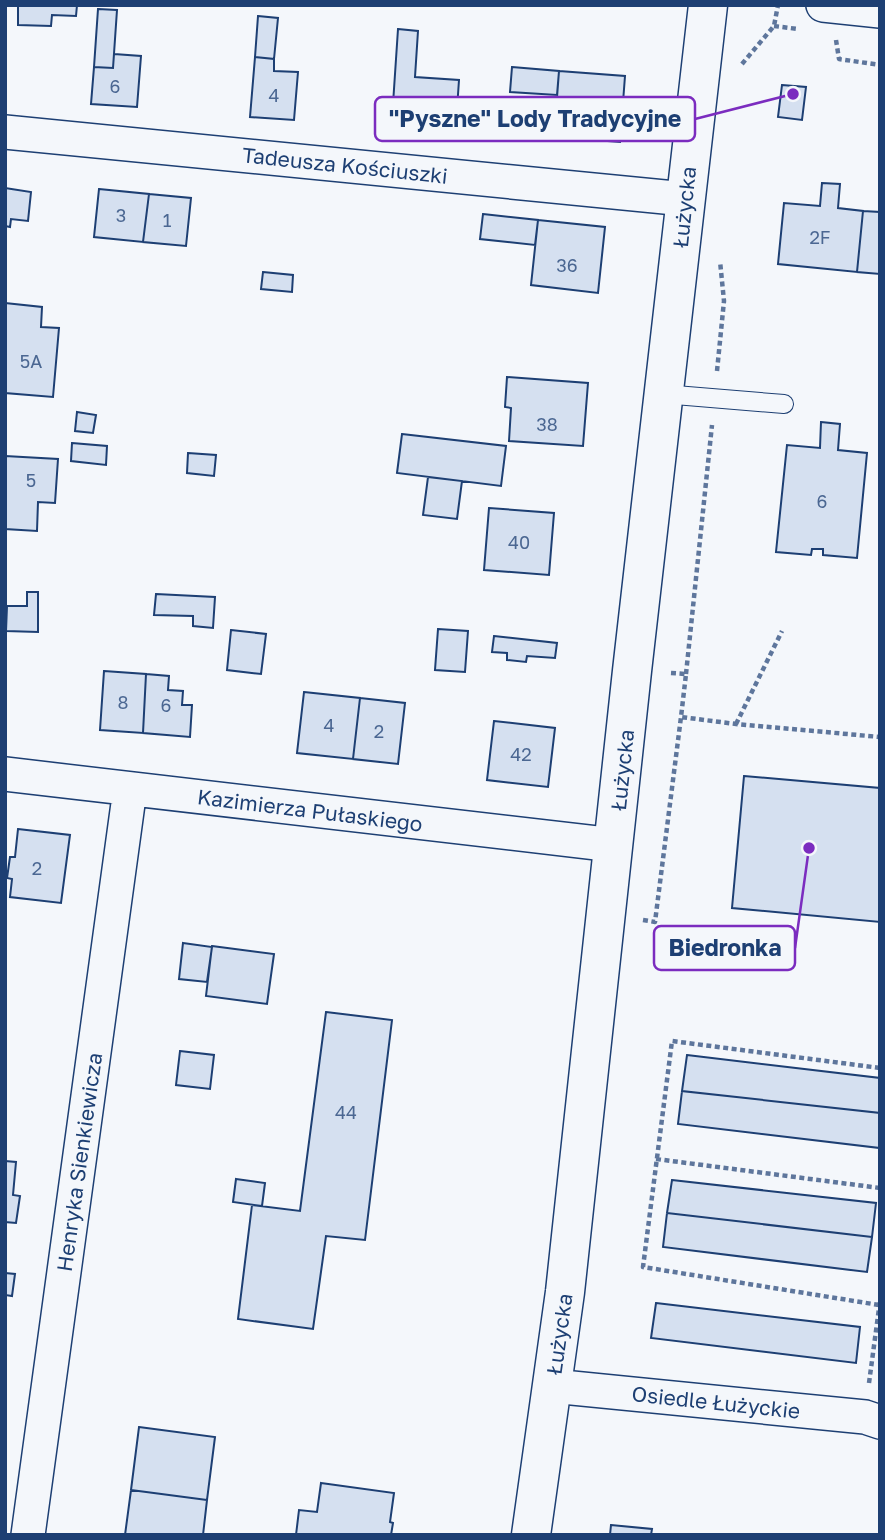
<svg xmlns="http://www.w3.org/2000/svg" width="885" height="1540" viewBox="0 0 885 1540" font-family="'Golos Text',sans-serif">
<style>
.building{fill:#d5e0f0;stroke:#1d3f73;stroke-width:2}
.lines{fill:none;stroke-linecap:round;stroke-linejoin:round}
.service-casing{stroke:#1d3f73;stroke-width:20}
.minor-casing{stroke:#1d3f73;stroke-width:36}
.tertiary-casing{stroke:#1d3f73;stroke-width:41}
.path{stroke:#5e769c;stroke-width:4.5;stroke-dasharray:5 3.5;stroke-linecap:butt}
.service{stroke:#f4f7fb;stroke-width:18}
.minor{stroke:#f4f7fb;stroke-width:33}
.tertiary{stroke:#f4f7fb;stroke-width:38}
.labels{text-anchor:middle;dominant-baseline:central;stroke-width:5;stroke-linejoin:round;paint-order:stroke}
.number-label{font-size:18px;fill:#4b6792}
.street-label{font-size:21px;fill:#1d3f73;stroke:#f4f7fb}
.leader{fill:none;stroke:#7b2cbf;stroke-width:2.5}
.callout-dot{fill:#7b2cbf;stroke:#f4f7fb;stroke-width:2.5}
.callout{fill:#f4f7fb;stroke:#7b2cbf;stroke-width:2.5}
.callout-label{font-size:23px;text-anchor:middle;font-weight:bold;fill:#1d3f73}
</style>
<rect width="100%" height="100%" fill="#f4f7fb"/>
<path class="building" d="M 18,5 L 77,5 L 76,16 L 52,15 L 51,26 L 18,25 Z
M 98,9 L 117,10 L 113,68 L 94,67 Z
M 258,16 L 278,18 L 274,59 L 255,57 Z
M 398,29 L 418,31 L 415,77 L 459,80 L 455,138 L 391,134 Z
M 114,54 L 141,56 L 137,107 L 91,104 L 94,67 L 113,68 Z
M 255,57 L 274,59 L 274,71 L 298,72 L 294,120 L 250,117 Z
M 512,67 L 559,71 L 557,95 L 510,92 Z
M 559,71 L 625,76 L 620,142 L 554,137 Z
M 782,85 L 806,87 L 802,120 L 778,117 Z
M 822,183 L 840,184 L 838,208 L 863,211 L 857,272 L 778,264 L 784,203 L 820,206 Z
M 5,188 L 31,192 L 28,221 L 11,219 L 10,227 L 5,226 Z
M 99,189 L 149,194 L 143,242 L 94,237 Z
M 149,194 L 191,198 L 186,246 L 143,242 Z
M 863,211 L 880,212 L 880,274 L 857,272 Z
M 483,214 L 538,220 L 535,245 L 480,239 Z
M 538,220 L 605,227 L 598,293 L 531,285 Z
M 263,272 L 293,275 L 292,292 L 261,289 Z
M 5,303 L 42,307 L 41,327 L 59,328 L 53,397 L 5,393 Z
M 507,377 L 588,383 L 583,446 L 509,441 L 511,408 L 505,407 Z
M 77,412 L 96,415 L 93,433 L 75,431 Z
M 821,422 L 840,424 L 838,450 L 867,453 L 857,558 L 823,555 L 823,549 L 812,549 L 811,555 L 776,552 L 787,445 L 820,448 Z
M 402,434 L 506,446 L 501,486 L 397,473 Z
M 72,443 L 107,446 L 106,465 L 71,461 Z
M 188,453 L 216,455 L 214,476 L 187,473 Z
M 5,456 L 58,459 L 55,503 L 38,502 L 37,531 L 5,529 Z
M 428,477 L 462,481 L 457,519 L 423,515 Z
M 489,508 L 554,513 L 549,575 L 484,570 Z
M 27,592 L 38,592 L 38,632 L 6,631 L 7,606 L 27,606 Z
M 156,594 L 215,597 L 213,628 L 193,626 L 193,616 L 154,615 Z
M 438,629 L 468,631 L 465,672 L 435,670 Z
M 231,630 L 266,634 L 261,674 L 227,670 Z
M 494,636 L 557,643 L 555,658 L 527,656 L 526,662 L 507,660 L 507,653 L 492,652 Z
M 104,671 L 146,674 L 143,733 L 100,730 Z
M 146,674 L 169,676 L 168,690 L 183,691 L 182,705 L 192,705 L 190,737 L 143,733 Z
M 304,692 L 360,698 L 353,759 L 297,753 Z
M 360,698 L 405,703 L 398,764 L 353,759 Z
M 494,721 L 555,728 L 548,787 L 487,780 Z
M 744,776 L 880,788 L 880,922 L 732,908 Z
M 18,829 L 70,835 L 61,903 L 10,897 L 12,879 L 7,878 L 10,857 L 15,857 Z
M 183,943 L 212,947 L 207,982 L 179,979 Z
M 212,946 L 274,954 L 267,1004 L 206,996 Z
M 326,1012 L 392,1020 L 365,1240 L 326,1236 L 313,1329 L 238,1319 L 252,1205 L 300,1211 Z
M 180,1051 L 214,1055 L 210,1089 L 176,1085 Z
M 687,1055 L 880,1078 L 880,1113 L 682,1091 Z
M 682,1091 L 880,1113 L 880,1148 L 678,1124 Z
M 5,1161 L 16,1162 L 13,1195 L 20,1196 L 16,1223 L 5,1222 Z
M 236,1179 L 265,1183 L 262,1206 L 233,1202 Z
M 672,1180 L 876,1203 L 872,1237 L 667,1213 Z
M 667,1213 L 872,1237 L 867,1272 L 663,1247 Z
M 5,1273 L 15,1274 L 12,1296 L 5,1295 Z
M 656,1303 L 860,1327 L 856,1363 L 651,1338 Z
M 139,1427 L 215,1437 L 207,1500 L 131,1490 Z
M 321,1483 L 394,1493 L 390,1522 L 393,1523 L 391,1535 L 296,1535 L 299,1510 L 317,1512 Z
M 131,1490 L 207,1500 L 203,1535 L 125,1535 Z
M 611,1525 L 652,1529 L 651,1535 L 610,1535 Z"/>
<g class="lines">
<defs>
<path id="service" d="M 663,394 L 784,404"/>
<path id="minor" d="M 823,5 L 880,11
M 5,132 L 685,199
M 5,774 L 614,845
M 552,1386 L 865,1417 L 880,1422
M 28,1535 L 130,789"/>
<path id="tertiary" d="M 531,1535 L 565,1292 L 632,671 L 708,5"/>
</defs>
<use href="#service" class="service-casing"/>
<use href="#minor" class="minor-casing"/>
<use href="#tertiary" class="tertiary-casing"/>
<path class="path" d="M 774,26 L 798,29
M 836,40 L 839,59 L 880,65
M 742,64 L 774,26 L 778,5
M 717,371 L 724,301 L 720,261
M 671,673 L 686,674 L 681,717 L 736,724 L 880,737
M 686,674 L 712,425
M 736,724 L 782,631
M 643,920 L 655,922 L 681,717
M 656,1159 L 880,1188
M 879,1305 L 643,1267 L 672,1041 L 880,1068
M 869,1383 L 880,1301"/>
<use href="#service" class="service"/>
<use href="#minor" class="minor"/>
<use href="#tertiary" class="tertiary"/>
</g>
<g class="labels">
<g class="number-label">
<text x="115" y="86">6</text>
<text x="274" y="95">4</text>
<text x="121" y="215">3</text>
<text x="167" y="220">1</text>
<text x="820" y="237">2F</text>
<text x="567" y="265">36</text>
<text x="31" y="361">5A</text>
<text x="547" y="424">38</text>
<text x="31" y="480">5</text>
<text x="822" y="501">6</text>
<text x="519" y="542">40</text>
<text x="123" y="702">8</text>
<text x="166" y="705">6</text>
<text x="329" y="725">4</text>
<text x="379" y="731">2</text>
<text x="521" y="754">42</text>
<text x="37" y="868">2</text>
<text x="346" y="1112">44</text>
</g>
<g class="street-label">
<text transform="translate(345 165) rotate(6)">Tadeusza Kościuszki</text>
<text transform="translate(684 207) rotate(-84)">Łużycka</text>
<text transform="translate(622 770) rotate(-84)">Łużycka</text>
<text transform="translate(310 810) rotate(7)">Kazimierza Pułaskiego</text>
<text transform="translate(79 1162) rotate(-82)">Henryka Sienkiewicza</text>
<text transform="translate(559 1334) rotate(-82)">Łużycka</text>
<text transform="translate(716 1402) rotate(6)">Osiedle Łużyckie</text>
</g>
</g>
<path class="leader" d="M793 94L695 119M809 848L795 948"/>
<g class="callout-dot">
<circle cx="793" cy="94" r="7"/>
<circle cx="809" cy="848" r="7"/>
</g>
<g class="callout">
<rect x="375" y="97" width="320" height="44" rx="7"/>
<rect x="654" y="926" width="141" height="44" rx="7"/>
</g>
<g class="callout-label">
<text x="535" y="127">"Pyszne" Lody Tradycyjne</text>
<text x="725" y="956">Biedronka</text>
</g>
<rect width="885" height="1540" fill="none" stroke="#1d3f73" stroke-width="14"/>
</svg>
